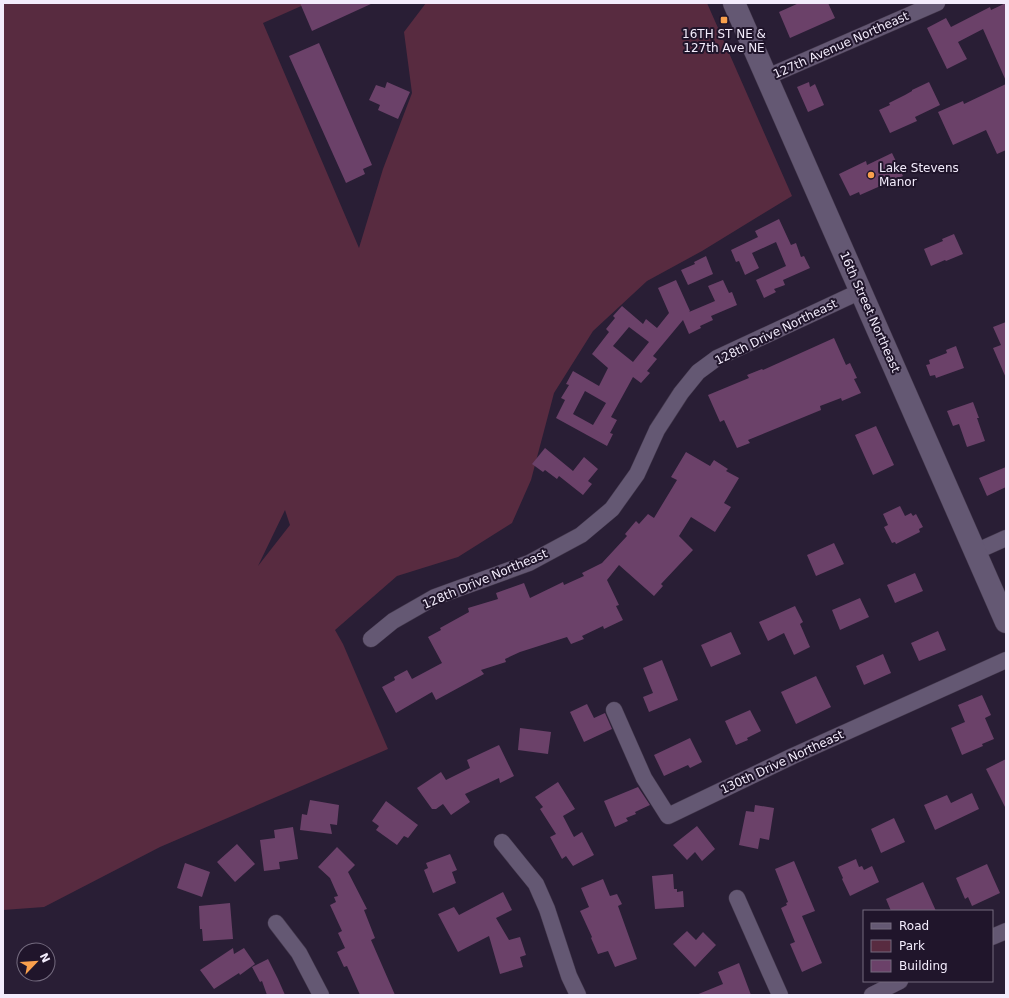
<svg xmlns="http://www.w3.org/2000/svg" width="1009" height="998" viewBox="0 0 1009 998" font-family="'DejaVu Sans',sans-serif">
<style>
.green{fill:#582b40;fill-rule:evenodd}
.building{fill:#6b4169;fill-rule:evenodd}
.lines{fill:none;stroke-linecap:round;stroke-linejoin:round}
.street-casing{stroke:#44394d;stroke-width:17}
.secondary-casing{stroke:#44394d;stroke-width:23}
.street{stroke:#645873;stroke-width:16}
.secondary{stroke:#645873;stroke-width:22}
.poi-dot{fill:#f9a04d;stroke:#20152b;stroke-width:1.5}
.labels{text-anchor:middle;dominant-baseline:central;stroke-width:4;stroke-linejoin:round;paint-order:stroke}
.poi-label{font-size:12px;fill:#f3ecfc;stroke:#20152b}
.street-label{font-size:12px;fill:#f3ecfc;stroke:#20152b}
</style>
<rect width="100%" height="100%" fill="#291e35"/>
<path class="green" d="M 3,3 L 308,3 L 263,23 L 359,248 L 383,169 L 412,93 L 404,32 L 426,3 L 707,3 L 792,196 L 702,251 L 647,281 L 593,331 L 554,393 L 531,480 L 512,523 L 458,557 L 397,576 L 335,630 L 343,644 L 388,749 L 160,847 L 44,907 L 3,910 ZM 285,510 L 290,525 L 258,566 Z"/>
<path class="building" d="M 300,3 L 373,3 L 312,31 Z
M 799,3 L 828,3 L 835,18 L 790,38 L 779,12 Z
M 1006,3 L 1006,81 L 983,29 L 958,42 L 967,59 L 947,69 L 927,28 L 946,18 L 951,27 L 990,7 L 991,10 Z
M 319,43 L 372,165 L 363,169 L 365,174 L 346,183 L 289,56 Z
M 387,82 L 410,92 L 398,119 L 378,110 L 380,105 L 369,100 L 376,85 L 385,88 Z
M 809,82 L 810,87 L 815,84 L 824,105 L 808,112 L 797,87 Z
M 929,82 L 940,105 L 915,117 L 917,121 L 890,133 L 879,110 L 890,105 L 889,103 L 905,95 L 912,91 L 912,90 Z
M 1006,84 L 1006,150 L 997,154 L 986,130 L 953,145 L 938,112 L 963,101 L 964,104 Z
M 892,153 L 903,176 L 860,195 L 859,192 L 850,196 L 839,174 L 866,161 L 867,165 Z
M 779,219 L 791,245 L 796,243 L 801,257 L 804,256 L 810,268 L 783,280 L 785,285 L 774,289 L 776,292 L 764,298 L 756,280 L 786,266 L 776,242 L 752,253 L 759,268 L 745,275 L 739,261 L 736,262 L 731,250 L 758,237 L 755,231 Z
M 954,234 L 963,254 L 946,261 L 945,260 L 931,266 L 924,249 L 943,241 L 942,239 Z
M 706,256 L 713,274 L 688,285 L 681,270 L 695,264 L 694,262 Z
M 676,280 L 690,311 L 689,312 L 715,301 L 708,286 L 723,280 L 729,293 L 732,292 L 737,305 L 711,316 L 713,320 L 700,326 L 701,328 L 689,334 L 683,320 L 653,356 L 657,359 L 647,371 L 650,373 L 641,383 L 633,377 L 611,417 L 617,420 L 610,433 L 613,434 L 607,446 L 556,418 L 565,400 L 561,398 L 569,385 L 566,384 L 573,371 L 599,386 L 608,368 L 592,354 L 609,332 L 606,329 L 615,318 L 613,316 L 622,306 L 643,324 L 646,319 L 657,328 L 669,313 L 658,288 ZM 629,327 L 649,342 L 633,362 L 613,346 ZM 585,391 L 606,403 L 593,425 L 573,414 Z
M 1006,322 L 1006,378 L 993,348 L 1001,345 L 993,327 Z
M 834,338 L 846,365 L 850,363 L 857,378 L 854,379 L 861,393 L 842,401 L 841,398 L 820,406 L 821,410 L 748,440 L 750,443 L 737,448 L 724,420 L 720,422 L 708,395 L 749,378 L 747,375 L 762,369 L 763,370 Z
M 956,346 L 964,368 L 936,378 L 935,375 L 930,376 L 926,365 L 930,364 L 929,360 L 947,353 L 946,350 Z
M 973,402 L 979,418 L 977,418 L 985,441 L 967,447 L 959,424 L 953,426 L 947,411 Z
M 876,426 L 894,465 L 873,475 L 855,435 Z
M 545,448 L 573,471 L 584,457 L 598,469 L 588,481 L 592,484 L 583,495 L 559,476 L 557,479 L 545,470 L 543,472 L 532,464 Z
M 686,452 L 710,466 L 714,460 L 728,469 L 726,471 L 739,478 L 724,503 L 731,507 L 715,532 L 691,517 L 679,536 L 693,550 L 661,584 L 663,586 L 654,596 L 619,565 L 607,580 L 619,605 L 616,606 L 623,620 L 604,629 L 603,626 L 582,636 L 584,639 L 571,644 L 567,637 L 520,652 L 505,659 L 506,662 L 481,670 L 484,674 L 436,700 L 432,692 L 396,713 L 382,687 L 395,680 L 394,677 L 407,670 L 412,679 L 442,663 L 428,637 L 441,630 L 440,628 L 469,612 L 468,608 L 498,599 L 496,593 L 524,583 L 530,598 L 563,582 L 564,585 L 584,576 L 582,573 L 602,563 L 627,536 L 625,534 L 636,521 L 639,524 L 648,514 L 654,518 L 677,480 L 671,477 Z
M 1006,467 L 1006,487 L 987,496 L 979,478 Z
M 900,506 L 905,516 L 911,513 L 913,516 L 916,514 L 923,527 L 919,529 L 920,532 L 896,544 L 895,542 L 892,543 L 884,527 L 888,525 L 883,514 Z
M 834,543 L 844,564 L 816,576 L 807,555 Z
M 915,573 L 923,591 L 895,603 L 887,585 Z
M 860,598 L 869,617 L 840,630 L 832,610 Z
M 795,606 L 803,622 L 800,624 L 810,647 L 794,655 L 784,633 L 768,641 L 759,622 Z
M 938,631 L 946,650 L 919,661 L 911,643 Z
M 731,632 L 741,654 L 711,667 L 701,645 Z
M 883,654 L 891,673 L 864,685 L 856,666 Z
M 662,660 L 678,700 L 649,712 L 643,697 L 653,693 L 643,668 Z
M 816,676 L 831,707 L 796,724 L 781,692 Z
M 982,695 L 991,715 L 985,718 L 994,739 L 982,744 L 983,746 L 962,755 L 951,728 L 965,722 L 958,705 Z
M 587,704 L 594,718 L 605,713 L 612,729 L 584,742 L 570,712 Z
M 750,710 L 761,731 L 747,738 L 748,740 L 736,745 L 725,721 Z
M 520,728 L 551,732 L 548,754 L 518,750 Z
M 690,738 L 702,762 L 690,768 L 688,765 L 664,776 L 654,755 Z
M 499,745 L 514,776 L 500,783 L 499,778 L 465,794 L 470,802 L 451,815 L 443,804 L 436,809 L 432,809 L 417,788 L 441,772 L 446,780 L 470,768 L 467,760 Z
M 1006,759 L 1006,809 L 986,769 Z
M 558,782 L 575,809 L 563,816 L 574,837 L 582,832 L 594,855 L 573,866 L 566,856 L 562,859 L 550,837 L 556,834 L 540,809 L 543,807 L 535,797 Z
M 638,787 L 650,805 L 635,812 L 636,814 L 626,818 L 628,821 L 615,827 L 604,801 Z
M 972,793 L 979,809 L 935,830 L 924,805 L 947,795 L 951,803 Z
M 310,800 L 339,805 L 337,825 L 330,824 L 332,834 L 300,830 L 302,814 L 307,815 Z
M 386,801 L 418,825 L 408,838 L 404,836 L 397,845 L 376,830 L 379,826 L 372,821 Z
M 755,805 L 774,808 L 769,840 L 760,838 L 758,849 L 739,845 L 746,811 L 754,812 Z
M 894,818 L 905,842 L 881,853 L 871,829 Z
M 697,826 L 715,849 L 702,861 L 695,852 L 687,860 L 673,845 Z
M 293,827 L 298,859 L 279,862 L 280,869 L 264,871 L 260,840 L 275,838 L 274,830 Z
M 237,844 L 255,864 L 235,882 L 217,862 Z
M 337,847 L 355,865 L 348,872 L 367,909 L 364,910 L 375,938 L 371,940 L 395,995 L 360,995 L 347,966 L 344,967 L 337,952 L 345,948 L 338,933 L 342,931 L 330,905 L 336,902 L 334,897 L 338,896 L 330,878 L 318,867 Z
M 450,854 L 457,870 L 452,872 L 456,883 L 433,893 L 424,870 L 428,868 L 426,863 Z
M 856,859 L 859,867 L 862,866 L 864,870 L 872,866 L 879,882 L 850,896 L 842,879 L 843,878 L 838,867 Z
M 794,861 L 815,911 L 802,916 L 822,963 L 802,972 L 790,944 L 795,942 L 781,908 L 787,905 L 786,903 L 788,902 L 775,869 Z
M 185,863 L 210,872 L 202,897 L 177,888 Z
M 987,864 L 1000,893 L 972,906 L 968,897 L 965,899 L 956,878 Z
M 673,874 L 674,889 L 677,889 L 677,892 L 683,891 L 684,907 L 655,909 L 652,876 Z
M 603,879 L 610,896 L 617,894 L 622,904 L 618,906 L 637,959 L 615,967 L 608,951 L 598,954 L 591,938 L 592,937 L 580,911 L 589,907 L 581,888 Z
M 923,882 L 936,911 L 891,911 L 886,899 Z
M 503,892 L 512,910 L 496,918 L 509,940 L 520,937 L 526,955 L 520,957 L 523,967 L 500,974 L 489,936 L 458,952 L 438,914 L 454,907 L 459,915 Z
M 230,903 L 233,939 L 203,941 L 202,929 L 200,929 L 199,906 Z
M 687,931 L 696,940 L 703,932 L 716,945 L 695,967 L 673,944 Z
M 233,948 L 234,954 L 244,948 L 255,964 L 240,975 L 239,973 L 214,989 L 200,970 Z
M 268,959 L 278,979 L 285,995 L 267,995 L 262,981 L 260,982 L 252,967 Z
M 739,963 L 751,995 L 696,995 L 723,984 L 718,972 Z"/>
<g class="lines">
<defs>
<path id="street" d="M 767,77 L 937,3
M 975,552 L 1006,538
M 371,639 L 393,621 L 435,597 L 529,563 L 581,535 L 612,509 L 637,474 L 657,430 L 681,393 L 698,372 L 717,358 L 861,291
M 614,710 L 644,778 L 668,816 L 793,756 L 1006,660
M 502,842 L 536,884 L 547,909 L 569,976 L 578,995
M 737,898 L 780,995
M 276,923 L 299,953 L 321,995
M 992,937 L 1006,931
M 872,995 L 900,981"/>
<path id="secondary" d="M 734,3 L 1006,622"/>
</defs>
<use href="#street" class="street-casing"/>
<use href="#secondary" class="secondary-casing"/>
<use href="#street" class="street"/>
<use href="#secondary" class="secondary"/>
</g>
<g class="poi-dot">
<rect x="720" y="16" width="8" height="8" rx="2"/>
<circle cx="871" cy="175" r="4"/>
</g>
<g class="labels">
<g class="poi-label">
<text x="724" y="34">16TH ST NE &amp;<tspan x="724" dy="14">127th Ave NE</tspan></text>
<text x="879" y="168" text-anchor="start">Lake Stevens<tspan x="879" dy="14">Manor</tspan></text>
</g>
<g class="street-label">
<text transform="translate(841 45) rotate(-24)">127th Avenue Northeast</text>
<text transform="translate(870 312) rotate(66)">16th Street Northeast</text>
<text transform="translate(776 332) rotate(-26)">128th Drive Northeast</text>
<text transform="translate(485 579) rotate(-23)">128th Drive Northeast</text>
<text transform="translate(782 762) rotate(-25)">130th Drive Northeast</text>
</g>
</g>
<rect width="1009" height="998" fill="none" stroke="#f3ecfc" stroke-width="8"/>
<rect x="863" y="910" width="130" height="72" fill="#20152b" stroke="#746b7f"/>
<rect x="871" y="923" width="20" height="6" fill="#645873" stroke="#746b7f"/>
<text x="899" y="930" font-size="12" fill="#f3ecfc">Road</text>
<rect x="871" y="940" width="20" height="12" fill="#582b40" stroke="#746b7f"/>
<text x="899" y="950" font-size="12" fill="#f3ecfc">Park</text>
<rect x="871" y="960" width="20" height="12" fill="#6b4169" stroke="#746b7f"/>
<text x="899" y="970" font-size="12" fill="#f3ecfc">Building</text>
<g transform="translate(36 962) rotate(65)"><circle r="19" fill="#20152b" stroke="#746b7f"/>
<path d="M0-3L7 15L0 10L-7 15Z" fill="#f9a04d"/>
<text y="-6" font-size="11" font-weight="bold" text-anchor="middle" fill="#f3ecfc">N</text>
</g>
</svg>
